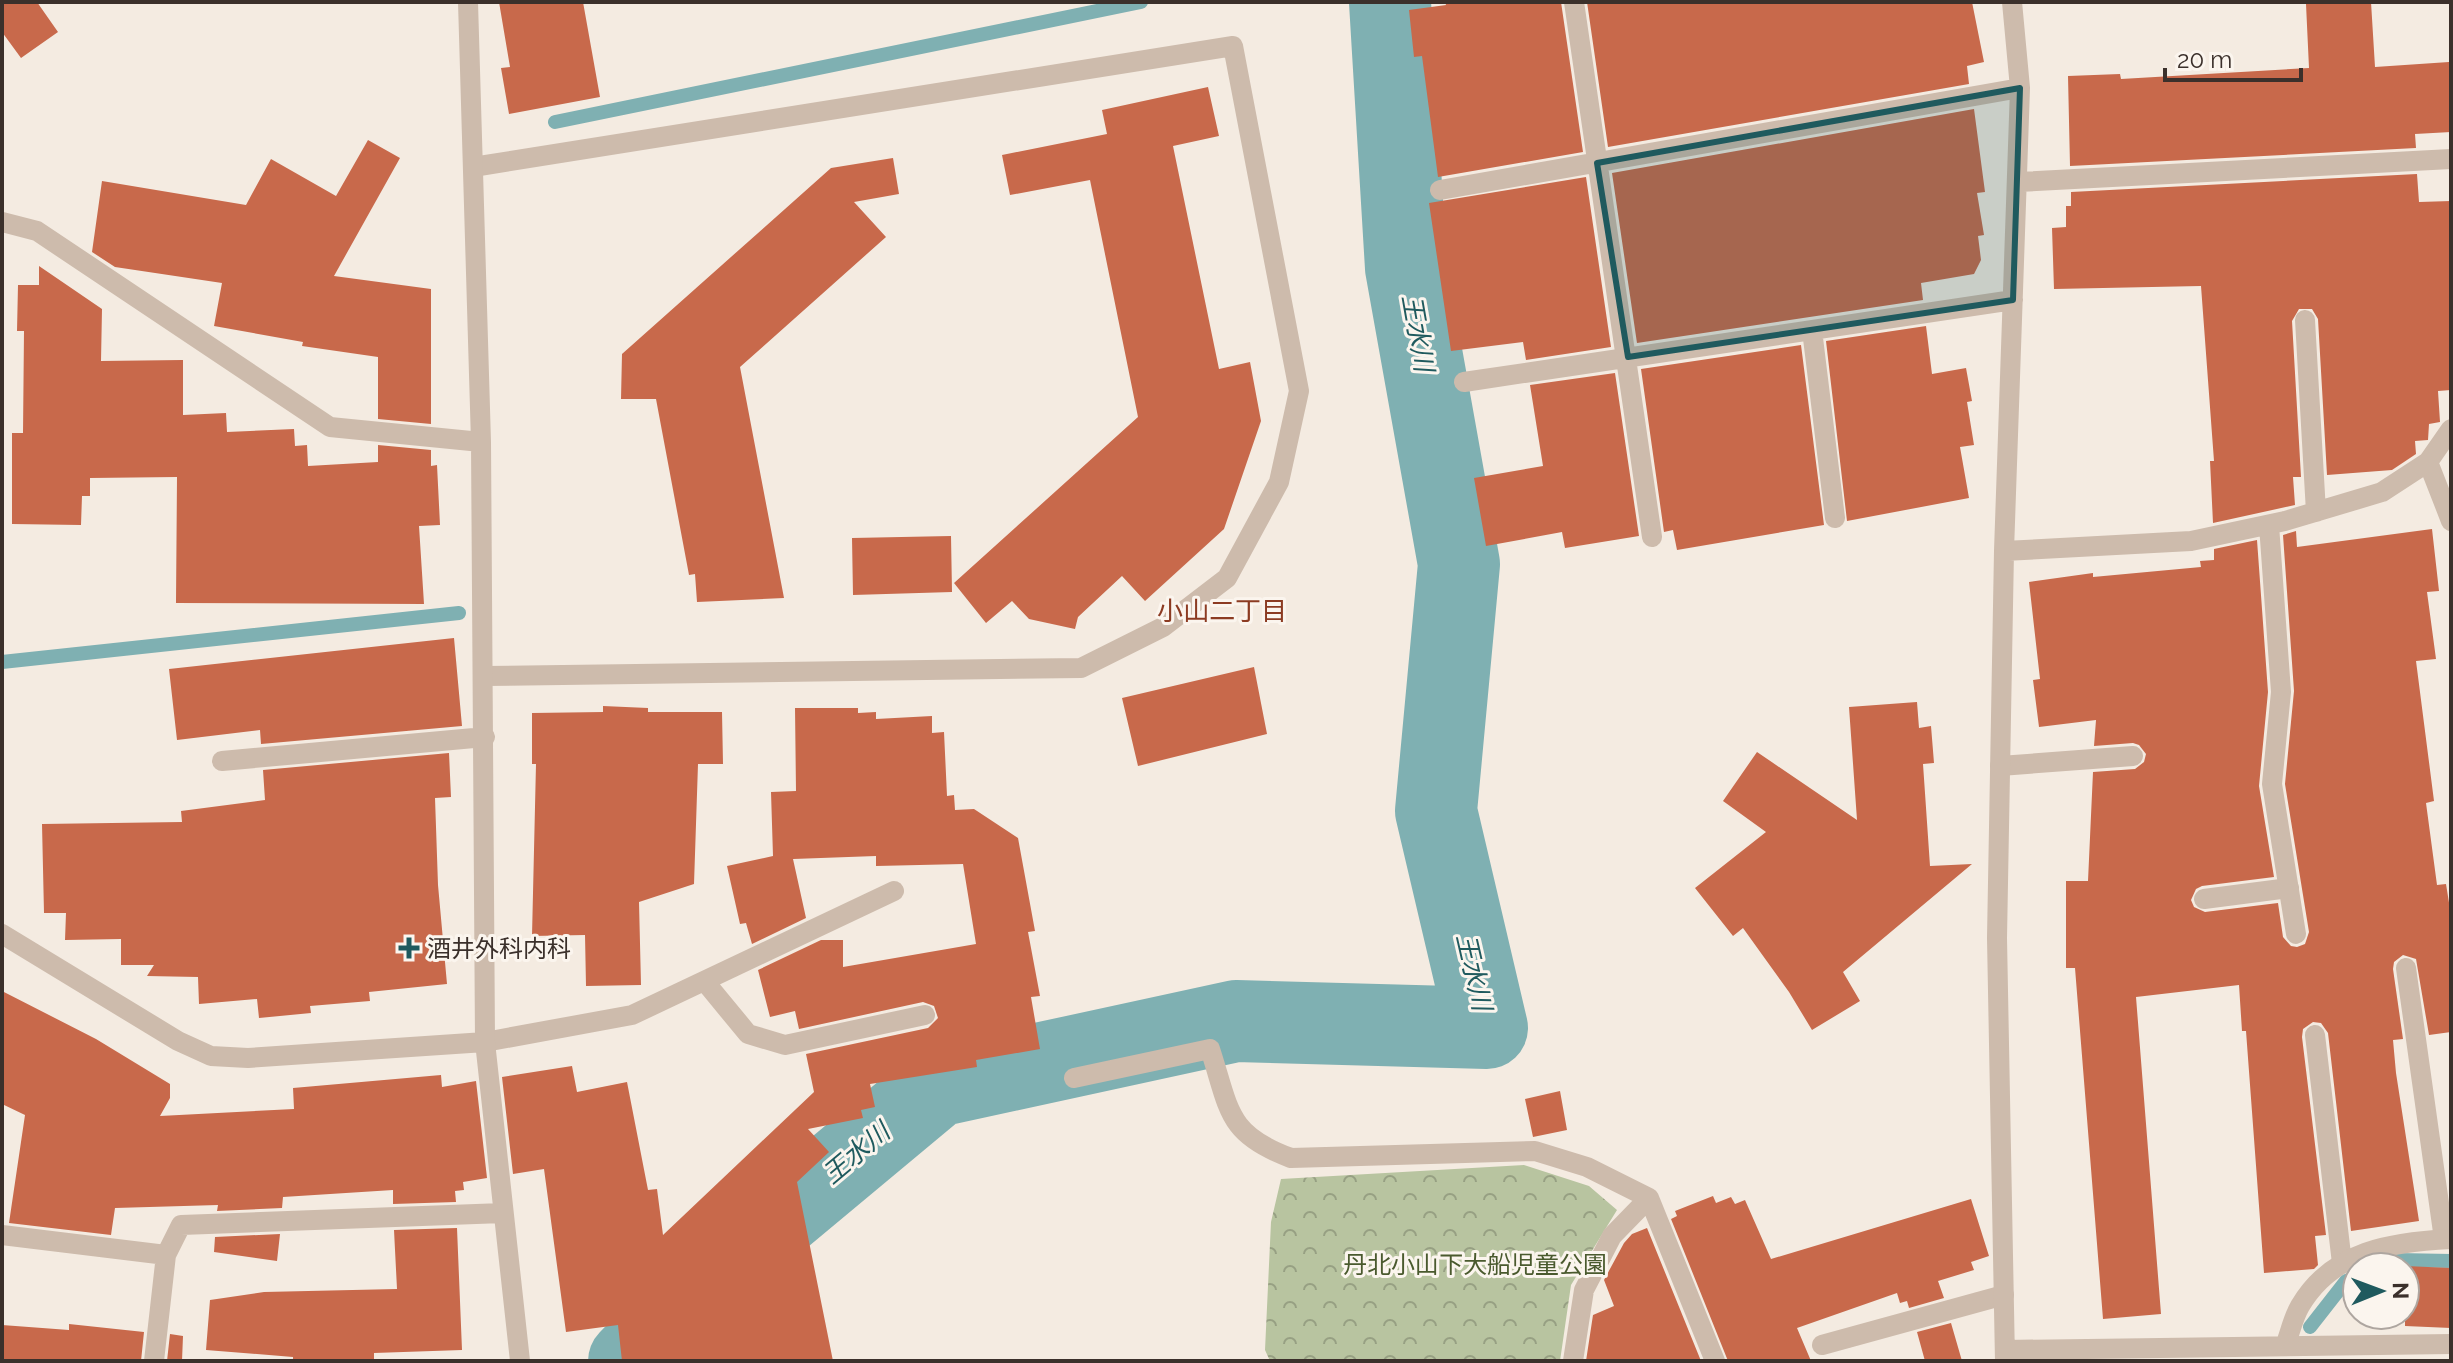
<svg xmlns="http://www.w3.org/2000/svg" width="2453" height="1363" viewBox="0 0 2453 1363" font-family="Raleway,'Noto Sans JP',sans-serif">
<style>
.park{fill:url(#park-crowns)}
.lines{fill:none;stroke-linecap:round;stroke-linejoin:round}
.stream{stroke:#7fb0b2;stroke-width:14}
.river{stroke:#7fb0b2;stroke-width:82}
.building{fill:#c8694b}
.service{stroke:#cdbbac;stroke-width:20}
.minor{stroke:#cdbbac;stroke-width:20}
.marked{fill:#1f5a5e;fill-opacity:0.2;stroke:#1f5a5e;stroke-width:6;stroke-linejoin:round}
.poi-dot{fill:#1f5a5e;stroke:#fbf5ee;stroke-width:3}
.labels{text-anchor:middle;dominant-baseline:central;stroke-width:6;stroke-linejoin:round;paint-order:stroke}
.poi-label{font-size:24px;fill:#3b302b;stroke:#fbf5ee;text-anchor:start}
.park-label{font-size:24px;fill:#4a5a2e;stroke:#fbf5ee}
.water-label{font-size:26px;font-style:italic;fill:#1f5a5e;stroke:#fbf5ee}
.neighbourhood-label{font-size:26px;fill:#8c3b22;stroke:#fbf5ee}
</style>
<defs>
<pattern id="park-crowns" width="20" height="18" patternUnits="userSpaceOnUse" patternTransform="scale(2)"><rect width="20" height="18" fill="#b8c4a0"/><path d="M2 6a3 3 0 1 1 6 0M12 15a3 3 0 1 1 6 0" fill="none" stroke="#97a083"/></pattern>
</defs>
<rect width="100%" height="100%" fill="#f4ebe1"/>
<path class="park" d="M 1524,1165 L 1589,1186 L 1617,1210 L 1571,1285 L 1560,1361 L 1270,1361 L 1265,1350 L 1271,1222 L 1281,1179 Z"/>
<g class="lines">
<path class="stream" d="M 555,122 L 1141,2
M 2,662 L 459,613
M 2381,1267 L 2397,1260 L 2451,1261
M 2310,1327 L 2346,1281 L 2357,1277"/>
<path class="river" d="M 629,1361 L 721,1266 L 937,1086 L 1236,1021 L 1487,1028 L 1436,811 L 1459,564 L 1406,268 L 1390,2"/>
</g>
<path class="building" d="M 2,2 L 37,2 L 58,32 L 21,58 L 2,32 Z
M 499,2 L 583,2 L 600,97 L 509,114 L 501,68 L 510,67 Z
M 1445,2 L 1561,2 L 1583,152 L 1438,177 L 1422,56 L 1414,57 L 1409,10 L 1446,5 Z
M 1587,2 L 1972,2 L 1984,62 L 1967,66 L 1969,84 L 1608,147 Z
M 2315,2 L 2371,2 L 2375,67 L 2449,62 L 2451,132 L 2415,134 L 2416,148 L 2070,166 L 2068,76 L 2120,74 L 2121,79 L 2309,68 L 2306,4 Z
M 1208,87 L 1219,136 L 1173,146 L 1219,369 L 1250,362 L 1261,421 L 1224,529 L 1145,601 L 1122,576 L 1078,617 L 1075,629 L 1029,619 L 1012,601 L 986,623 L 954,583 L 1138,417 L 1090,180 L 1010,195 L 1002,155 L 1107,134 L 1102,110 Z
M 1974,109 L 1985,192 L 1977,193 L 1984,235 L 1978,236 L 1981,260 L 1974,274 L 1921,283 L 1923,300 L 1637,343 L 1612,173 Z
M 368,140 L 400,158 L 334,276 L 431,289 L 431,424 L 378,419 L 378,357 L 302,346 L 303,342 L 214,326 L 222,283 L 115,267 L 92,252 L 102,181 L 246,205 L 271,159 L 336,196 Z
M 893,158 L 899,194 L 854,202 L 886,237 L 740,367 L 784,598 L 697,602 L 695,574 L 689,575 L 656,399 L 621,399 L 622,354 L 831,168 Z
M 2417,174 L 2419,202 L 2451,201 L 2451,390 L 2438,391 L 2440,422 L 2429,424 L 2428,440 L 2415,441 L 2416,454 L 2392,470 L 2327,475 L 2318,319 L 2312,309 L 2299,309 L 2292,321 L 2301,477 L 2293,477 L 2295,505 L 2213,523 L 2210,461 L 2214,461 L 2201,286 L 2054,289 L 2052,228 L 2066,227 L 2066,206 L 2071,206 L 2071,192 Z
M 1586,177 L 1611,347 L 1526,360 L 1523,342 L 1451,351 L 1429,203 Z
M 39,266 L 102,309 L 101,361 L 183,360 L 183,415 L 226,413 L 227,432 L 294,429 L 295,446 L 307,445 L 308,466 L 378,462 L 378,445 L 431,450 L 431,466 L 437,465 L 440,525 L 419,526 L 424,604 L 176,603 L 177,477 L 90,478 L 90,496 L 82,496 L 81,525 L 12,524 L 12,433 L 23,433 L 24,331 L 17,331 L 18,285 L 39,285 Z
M 1926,326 L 1932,374 L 1966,368 L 1972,401 L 1967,402 L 1974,445 L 1960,447 L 1969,498 L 1847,521 L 1826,341 Z
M 1801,345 L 1824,525 L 1677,550 L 1673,530 L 1664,532 L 1641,369 Z
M 1615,373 L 1639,536 L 1565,548 L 1562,532 L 1486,546 L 1474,478 L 1543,466 L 1530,385 Z
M 2432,529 L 2439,591 L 2427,592 L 2436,659 L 2416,661 L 2434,801 L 2426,803 L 2437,885 L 2446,884 L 2451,915 L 2451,1032 L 2429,1035 L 2416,959 L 2403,955 L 2394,962 L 2393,969 L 2403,1039 L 2393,1040 L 2396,1073 L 2419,1221 L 2351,1231 L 2328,1033 L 2321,1023 L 2313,1022 L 2303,1029 L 2302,1037 L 2326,1235 L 2315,1236 L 2318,1265 L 2314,1269 L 2264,1273 L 2246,1031 L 2242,1031 L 2239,985 L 2136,997 L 2161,1314 L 2103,1319 L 2075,968 L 2066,968 L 2066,881 L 2088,881 L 2093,772 L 2135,769 L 2144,762 L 2146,754 L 2139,745 L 2133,743 L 2094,746 L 2096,720 L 2039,727 L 2033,680 L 2040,679 L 2029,582 L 2093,573 L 2093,577 L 2201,567 L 2200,561 L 2214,560 L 2214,549 L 2257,540 L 2268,692 L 2259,786 L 2274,877 L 2202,886 L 2196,889 L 2191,900 L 2194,907 L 2205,912 L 2278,903 L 2283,937 L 2291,946 L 2297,947 L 2305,944 L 2309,932 L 2285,784 L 2294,691 L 2283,535 L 2296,531 L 2297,547 Z
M 951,536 L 952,592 L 853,595 L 852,538 Z
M 454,638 L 462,726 L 261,744 L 260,730 L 177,740 L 169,669 Z
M 1254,667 L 1267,734 L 1138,766 L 1122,698 Z
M 1917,702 L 1919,728 L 1931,726 L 1934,763 L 1923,764 L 1930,866 L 1972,864 L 1843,972 L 1860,1001 L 1812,1030 L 1789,992 L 1743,928 L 1733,936 L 1695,888 L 1766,832 L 1723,801 L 1757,752 L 1857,820 L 1849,707 Z
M 603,706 L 648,708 L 648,712 L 722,712 L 723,764 L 698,764 L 694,884 L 639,902 L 641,985 L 586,986 L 585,935 L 532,936 L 536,764 L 532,764 L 532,713 L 603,712 Z
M 795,708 L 858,708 L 858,713 L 876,712 L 876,719 L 932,716 L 932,733 L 944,732 L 947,796 L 954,795 L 955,810 L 974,809 L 1018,838 L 1035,931 L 1028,932 L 1040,996 L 1031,997 L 1040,1049 L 976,1060 L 977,1067 L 870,1084 L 875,1107 L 861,1110 L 863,1118 L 808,1129 L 829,1152 L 797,1182 L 833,1361 L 622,1361 L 618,1325 L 566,1332 L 544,1169 L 513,1174 L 502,1077 L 572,1066 L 577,1092 L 627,1082 L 648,1190 L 657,1189 L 663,1235 L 814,1092 L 806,1054 L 928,1028 L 938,1018 L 934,1006 L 923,1002 L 799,1029 L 795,1011 L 770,1017 L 758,970 L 821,940 L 843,940 L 843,967 L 976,944 L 963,864 L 876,866 L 876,856 L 793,859 L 806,918 L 752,944 L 746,923 L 740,924 L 727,866 L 773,856 L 771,792 L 796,791 Z
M 449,753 L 451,797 L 435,798 L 438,885 L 447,984 L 369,992 L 370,1001 L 310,1006 L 311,1013 L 259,1018 L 257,999 L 199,1004 L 198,977 L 147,976 L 154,965 L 121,965 L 121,939 L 65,940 L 66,913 L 44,913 L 42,824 L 182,822 L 181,811 L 265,800 L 263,770 Z
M 2,991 L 96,1039 L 170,1084 L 170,1098 L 160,1116 L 294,1109 L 293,1088 L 441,1075 L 442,1087 L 476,1081 L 487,1178 L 463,1182 L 464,1190 L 455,1191 L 456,1202 L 393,1204 L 393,1190 L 283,1197 L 282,1208 L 217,1211 L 218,1205 L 115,1208 L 111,1235 L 9,1223 L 25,1115 L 2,1104 Z
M 1560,1091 L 1567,1130 L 1533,1137 L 1525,1099 Z
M 1713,1196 L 1716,1203 L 1731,1197 L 1735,1204 L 1745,1200 L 1771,1259 L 1971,1199 L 1989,1256 L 1971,1262 L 1974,1270 L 1938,1281 L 1944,1298 L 1909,1308 L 1907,1301 L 1900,1303 L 1897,1293 L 1797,1328 L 1811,1361 L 1728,1361 L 1671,1219 L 1677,1216 L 1675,1211 Z
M 457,1228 L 462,1350 L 374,1353 L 374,1361 L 293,1361 L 293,1357 L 206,1350 L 210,1300 L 264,1292 L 397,1289 L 394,1230 Z
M 1647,1228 L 1701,1361 L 1586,1361 L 1593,1315 L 1614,1306 L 1604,1280 L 1624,1243 L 1632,1234 Z
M 280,1234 L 277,1261 L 214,1252 L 215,1237 Z
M 2405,1266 L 2451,1268 L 2451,1328 L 2405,1326 Z
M 1951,1323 L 1962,1361 L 1925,1361 L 1917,1332 Z
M 69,1324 L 144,1332 L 141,1361 L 2,1361 L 2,1325 L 69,1330 Z
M 170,1334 L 183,1336 L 182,1361 L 167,1361 Z"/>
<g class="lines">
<path class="service" d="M 473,167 L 1233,46 L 1299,391 L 1279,482 L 1227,578 L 1163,627 L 1081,668 L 484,676
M 2000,766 L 2133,756
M 2204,899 L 2289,888
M 2406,968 L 2444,1239
M 706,983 L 748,1034 L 785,1045 L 925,1015
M 2315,1035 L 2342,1263
M 485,1042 L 632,1015 L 894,891
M 1822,1345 L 2004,1295"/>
<path class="minor" d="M 468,2 L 481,442 L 485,1042 L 520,1361
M 1574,2 L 1652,537
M 2018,182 L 2451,159
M 1440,190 L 2020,88
M 2,222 L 37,231 L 330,427 L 481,442
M 2305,320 L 2316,512
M 1812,330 L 1835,518
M 1464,382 L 2013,300
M 2428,462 L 2451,521
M 2269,525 L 2281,692 L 2272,784 L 2296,934
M 2004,551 L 2191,541 L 2285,521 L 2382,492 L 2428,462 L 2451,429
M 222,761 L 485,737
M 2,934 L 178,1041 L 211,1056 L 248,1058 L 485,1042
M 1074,1078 L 1210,1049 C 1230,1110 1226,1134 1291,1158 L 1535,1151 L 1587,1167 L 1649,1198 L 1715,1361
M 2,1235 L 166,1255
M 2285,1346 C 2290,1333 2293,1318 2300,1306 C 2333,1250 2392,1242 2451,1239
M 2005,1350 L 2451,1344
M 154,1361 L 166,1255 L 181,1225 L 503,1213
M 1573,1361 L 1584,1290 L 1612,1236 L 1649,1198
M 2005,1361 L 1997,938 L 2004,551 L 2020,88 L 2012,2"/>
</g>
<path class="marked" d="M 2020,88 L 2013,300 L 1628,357 L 1597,163 Z"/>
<path class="poi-dot" d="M405 936h8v8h8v8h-8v8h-8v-8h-8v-8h8z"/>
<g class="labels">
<g class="poi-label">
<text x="427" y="948">酒井外科内科</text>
</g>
<g class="park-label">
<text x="1475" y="1264">丹北小山下大船児童公園</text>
</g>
<g class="water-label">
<text transform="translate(1418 333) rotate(80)">王水川</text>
<text transform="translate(1474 972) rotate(77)">王水川</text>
<text transform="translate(856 1153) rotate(-40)">王水川</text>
</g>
<g class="neighbourhood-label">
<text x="1222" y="611">小山二丁目</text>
</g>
</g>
<rect width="2453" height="1363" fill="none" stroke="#3b302b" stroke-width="8"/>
<g transform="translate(2381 1291) rotate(89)"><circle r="38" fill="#fbf5ee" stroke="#aea6a0" stroke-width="2"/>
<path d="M0-6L14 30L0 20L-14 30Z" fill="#1f5a5e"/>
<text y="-12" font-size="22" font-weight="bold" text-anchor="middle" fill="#3b302b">N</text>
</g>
<path d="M2165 68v12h136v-12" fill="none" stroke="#3b302b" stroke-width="4"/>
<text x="2177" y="68" font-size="24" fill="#3b302b" stroke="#fbf5ee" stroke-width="6" paint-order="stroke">20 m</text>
</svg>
